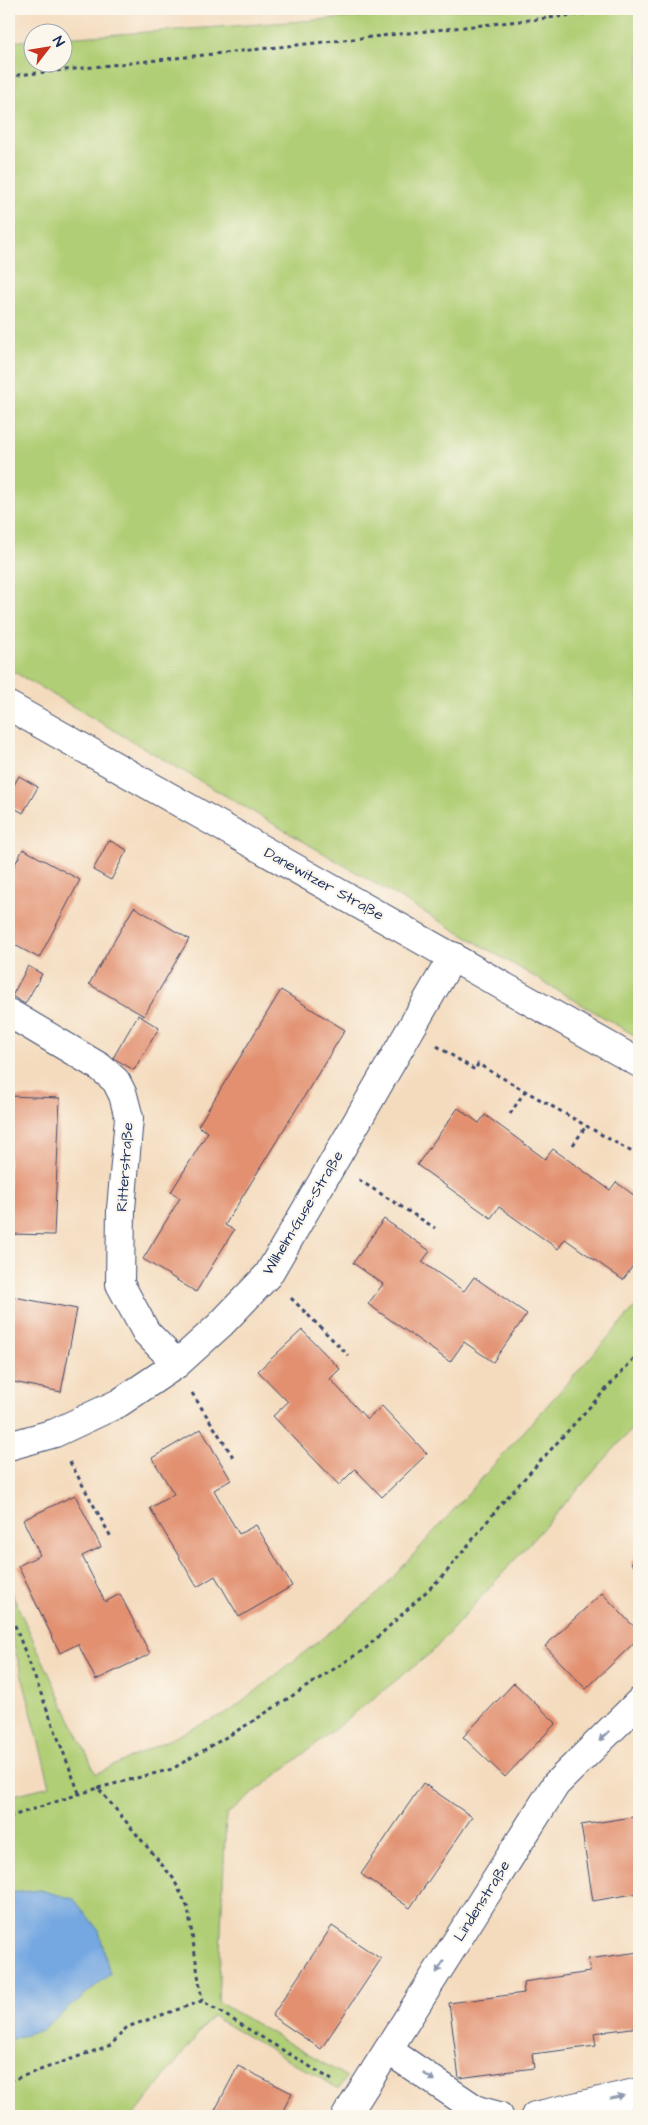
<svg xmlns="http://www.w3.org/2000/svg" width="648" height="2125" viewBox="0 0 648 2125" font-family="'Architects Daughter',sans-serif">
<style>
.green{fill:#b0ce75;stroke:#667e6a}
.water{fill:#75a7e1;stroke:#486ba0}
.building{fill:#e29070}
.lines{fill:none;stroke-linecap:round;stroke-linejoin:round}
.minor-casing{stroke:#3c496c;stroke-width:30}
.tertiary-casing{stroke:#3c496c;stroke-width:30}
.path{stroke:#3c496c;stroke-width:3;stroke-dasharray:4 4;stroke-linecap:butt}
.minor{stroke:#fff;stroke-width:28}
.tertiary{stroke:#fff;stroke-width:28}
.oneway{fill:#8d97ae}
.labels{text-anchor:middle;dominant-baseline:central;stroke-width:4.5;stroke-linejoin:round;paint-order:stroke}
.street-label{font-size:15px;fill:#1b2f5e;stroke:#fbf7ec}
</style>
<rect width="100%" height="100%" fill="#fbf7ec"/>
<filter id="ink" filterUnits="userSpaceOnUse"><feTurbulence type="fractalNoise" baseFrequency=".02" numOctaves="2"/><feDisplacementMap in="SourceGraphic" scale="10" xChannelSelector="R" yChannelSelector="G"/><feConvolveMatrix kernelMatrix="1 2 1 2 8 2 1 2 1" color-interpolation-filters="sRGB"/></filter>
<filter id="wash" filterUnits="userSpaceOnUse"><feTurbulence type="fractalNoise" baseFrequency=".0096" numOctaves="4" result="noise"/><feDisplacementMap in="SourceGraphic" scale="20" xChannelSelector="R" yChannelSelector="G"/><feGaussianBlur stdDeviation="1.12" result="paint"/><feColorMatrix in="noise" values="0 0 0 0 0 0 0 0 0 0 0 0 0 0 0 0 0 1.4 0 .05"/><feComposite in="paint" operator="in"/></filter>
<g filter="url(#wash)">
<rect width="100%" height="100%" fill="#f4dbbe"/>
<path class="green" d="M 471,9 L 639,9 L 639,1038 L 9,669 L 9,42 L 32,40 L 32,62 L 62,62 L 63,38 Z
M 639,1303 L 639,1421 L 432,1652 L 226,1815 L 218,2002 L 347,2077 L 339,2089 L 212,2016 L 134,2116 L 9,2116 L 9,1796 L 50,1786 L 9,1625 L 9,1588 L 96,1774 L 232,1710 L 379,1593 Z"/>
<path class="water" d="M 40,1890 L 74,1899 L 99,1931 L 110,1974 L 42,2030 L 9,2040 L 9,1893 Z"/>
<g id="blocks">
<path class="building" d="M 19,776 L 38,787 L 23,813 L 9,805 L 9,794 Z
M 109,840 L 127,850 L 111,880 L 93,870 Z
M 23,849 L 80,880 L 39,958 L 9,942 L 9,876 Z
M 134,907 L 189,939 L 144,1016 L 89,984 Z
M 28,966 L 42,974 L 25,1004 L 12,996 Z
M 281,990 L 345,1030 L 225,1225 L 234,1230 L 196,1292 L 143,1259 L 180,1198 L 171,1192 L 208,1132 L 198,1126 Z
M 138,1015 L 159,1028 L 134,1070 L 113,1058 Z
M 9,1096 L 60,1098 L 54,1235 L 9,1234 Z
M 458,1108 L 479,1123 L 485,1115 L 545,1159 L 553,1149 L 610,1190 L 616,1182 L 639,1199 L 639,1257 L 623,1280 L 565,1239 L 558,1249 L 499,1207 L 491,1218 L 417,1165 Z
M 384,1219 L 430,1251 L 422,1262 L 464,1291 L 474,1277 L 527,1314 L 493,1362 L 464,1342 L 450,1362 L 368,1304 L 383,1284 L 353,1263 Z
M 9,1296 L 77,1309 L 61,1392 L 9,1381 Z
M 302,1330 L 340,1369 L 330,1379 L 367,1419 L 382,1406 L 427,1454 L 382,1497 L 355,1469 L 339,1485 L 273,1416 L 288,1402 L 258,1371 Z
M 201,1429 L 231,1480 L 214,1490 L 229,1517 L 239,1534 L 256,1525 L 292,1586 L 239,1617 L 215,1576 L 197,1587 L 150,1508 L 174,1494 L 152,1458 Z
M 75,1495 L 101,1547 L 82,1556 L 105,1602 L 120,1594 L 150,1654 L 96,1680 L 78,1644 L 60,1653 L 18,1566 L 40,1555 L 23,1520 Z
M 639,1555 L 639,1572 L 631,1563 Z
M 602,1593 L 639,1632 L 639,1638 L 586,1689 L 545,1646 Z
M 514,1683 L 556,1723 L 505,1777 L 463,1737 Z
M 423,1783 L 472,1817 L 410,1908 L 361,1874 Z
M 639,1816 L 639,1893 L 593,1901 L 581,1825 Z
M 332,1926 L 381,1959 L 321,2049 L 272,2016 Z
M 639,1952 L 639,2027 L 594,2033 L 596,2046 L 532,2054 L 534,2068 L 459,2078 L 449,2003 L 524,1993 L 523,1982 L 590,1972 L 588,1959 Z
M 238,2066 L 292,2093 L 280,2116 L 212,2116 Z"/>
</g>
</g>
<g filter="url(#ink)">
<use href="#blocks" fill-opacity="0" stroke="#3c496c" stroke-width="1"/>
<g class="lines">
<defs>
<path id="minor" d="M 9,1013 L 100,1067 L 116,1081 L 123,1095 L 129,1118 L 121,1209 L 120,1284 L 146,1332 L 177,1364
M 9,1446 L 55,1433 L 119,1403 L 177,1364 L 220,1325 L 268,1275 L 453,956
M 388,2050 L 477,2110 L 499,2116
M 346,2116 L 556,1784 L 639,1702
M 535,2116 L 639,2092"/>
<path id="tertiary" d="M 9,706 L 639,1063"/>
</defs>
<use href="#minor" class="minor-casing"/>
<use href="#tertiary" class="tertiary-casing"/>
<path class="path" d="M 9,76 L 631,9
M 437,1046 L 475,1070 L 478,1064 L 639,1156
M 510,1114 L 525,1091
M 573,1145 L 586,1126
M 638,1178 L 639,1176
M 359,1180 L 435,1228
M 291,1298 L 349,1356
M 192,1393 L 235,1460
M 70,1462 L 111,1537
M 9,1610 L 79,1793
M 98,1788 L 172,1769 L 250,1723 L 365,1649 L 444,1575 L 502,1503 L 639,1353
M 9,1817 L 98,1788 L 173,1878 L 188,1908 L 202,2001
M 9,2081 L 111,2045 L 127,2027 L 202,2001 L 332,2080"/>
<use href="#minor" class="minor"/>
<use href="#tertiary" class="tertiary"/>
</g>
<defs><path id="oneway-solid" d="M-6-.8H1V-3.2L6.5 0L1 3.2V.8H-6Z" transform="scale(1.25)"/></defs>
<g class="oneway">
<use href="#oneway-solid" transform="translate(604 1736) rotate(135)"/>
<use href="#oneway-solid" transform="translate(440 1967) rotate(122)"/>
<use href="#oneway-solid" transform="translate(429 2077) rotate(34)"/>
<use href="#oneway-solid" transform="translate(617 2097) rotate(-13)"/>
</g>
</g>
<g class="labels">
<g class="street-label">
<text transform="translate(324 884) rotate(29)">Danewitzer Straße</text>
<text transform="translate(125 1167) rotate(-86)">Ritterstraße</text>
<text transform="translate(303 1213) rotate(-59)">Wilhelm-Guse-Straße</text>
<text transform="translate(482 1901) rotate(-58)">Lindenstraße</text>
</g>
</g>
<rect width="648" height="2125" fill="none" stroke="#fbf7ec" stroke-width="30"/>
<g transform="translate(48 48) rotate(59)"><circle r="24" fill="#fbf7ec" stroke="#a1a7b3"/>
<path d="M0-4L9 19L0 12L-9 19Z" fill="#c8321e"/>
<text y="-8" font-size="14" font-weight="bold" text-anchor="middle" fill="#1b2f5e">N</text>
</g>
</svg>
